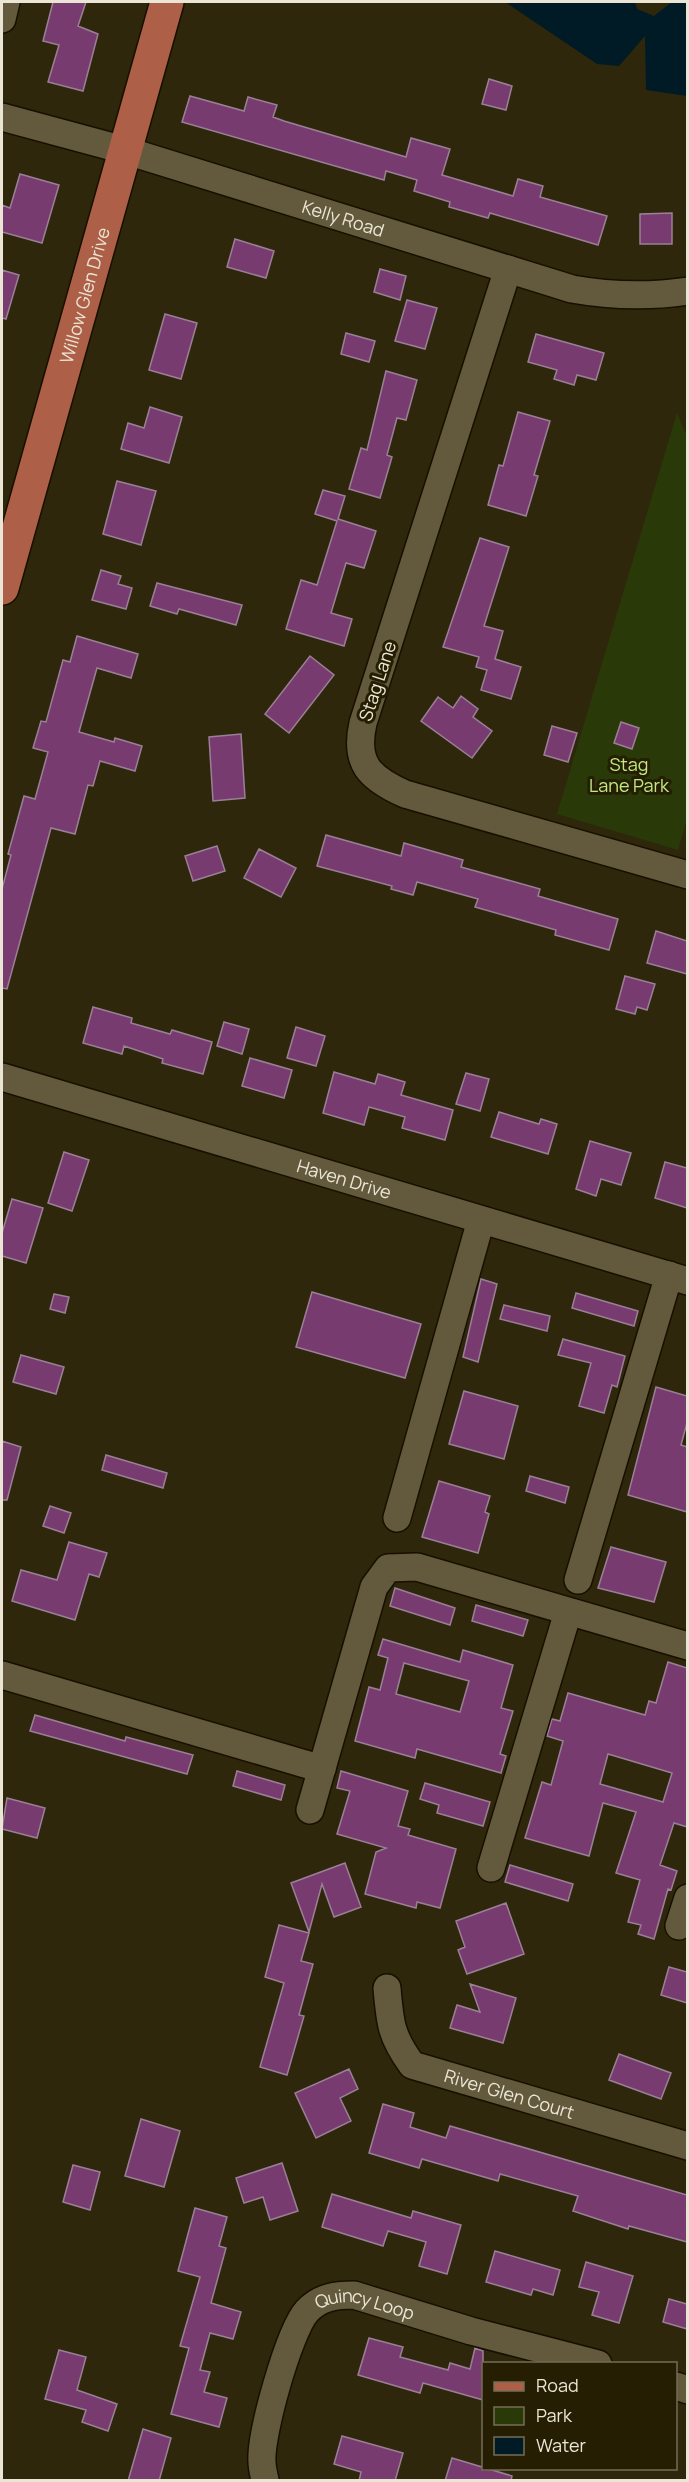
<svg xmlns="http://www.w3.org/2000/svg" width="689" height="2482" viewBox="0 0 689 2482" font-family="Manrope,sans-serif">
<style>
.green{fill:#293a08}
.water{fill:#001a26}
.building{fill:#783b70;stroke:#9a8096;stroke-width:1.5;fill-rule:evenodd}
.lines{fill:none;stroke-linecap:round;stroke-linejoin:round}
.minor-casing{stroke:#171000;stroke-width:30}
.major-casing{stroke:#171000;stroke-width:36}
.minor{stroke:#635a3d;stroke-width:27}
.major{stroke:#ad6047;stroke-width:33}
.labels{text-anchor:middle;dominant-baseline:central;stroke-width:6;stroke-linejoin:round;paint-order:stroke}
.street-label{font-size:18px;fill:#eae5d5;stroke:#251e02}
.park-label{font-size:18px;fill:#bfea81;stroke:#251e02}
</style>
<rect width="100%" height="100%" fill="#2f270b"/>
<path class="green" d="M 677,413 L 688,439 L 687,819 L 678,850 L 557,814 Z"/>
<path class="water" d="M 505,2 L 635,2 L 637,9 L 654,16 L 672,2 L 687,2 L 687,96 L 646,90 L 645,36 L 619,66 L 597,64 Z"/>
<path class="building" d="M 53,2 L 86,2 L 78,26 L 98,34 L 83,91 L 48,82 L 59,45 L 43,41 Z
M 489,79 L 512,86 L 506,110 L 482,104 Z
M 190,96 L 244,111 L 248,97 L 277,105 L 273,117 L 284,121 L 406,157 L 411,138 L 450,149 L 442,175 L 513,196 L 518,179 L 543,186 L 540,197 L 607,216 L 598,245 L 490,213 L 488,218 L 449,207 L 450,202 L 414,191 L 417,180 L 386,171 L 384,180 L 182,122 Z
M 20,174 L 59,185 L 42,243 L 2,232 L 2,205 L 10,208 Z
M 672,213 L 672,244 L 640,244 L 640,214 Z
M 235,239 L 274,251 L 266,278 L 227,267 Z
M 380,269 L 406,276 L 400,300 L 374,292 Z
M 2,270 L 19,275 L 6,319 L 2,318 Z
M 407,300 L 437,308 L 425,349 L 395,341 Z
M 165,314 L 197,323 L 181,379 L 149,370 Z
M 346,333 L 375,341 L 369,362 L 341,354 Z
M 536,334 L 604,353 L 596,380 L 577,375 L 574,385 L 554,379 L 557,370 L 528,362 Z
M 386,371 L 417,380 L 406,420 L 397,418 L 387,455 L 392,457 L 380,498 L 349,489 L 361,448 L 367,450 Z
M 150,407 L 182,417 L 169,463 L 121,449 L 128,423 L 144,428 Z
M 518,412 L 550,421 L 534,475 L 538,476 L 526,516 L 488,505 L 499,465 L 503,466 Z
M 117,481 L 156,491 L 141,545 L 103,534 Z
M 323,490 L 345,496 L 338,519 L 376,531 L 364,568 L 346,563 L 331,613 L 352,619 L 344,646 L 286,629 L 301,580 L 317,585 L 337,521 L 315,514 Z
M 480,538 L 509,547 L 484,626 L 503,631 L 495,659 L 521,667 L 511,699 L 481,690 L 487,670 L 476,667 L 479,657 L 443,647 Z
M 101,570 L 121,576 L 118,584 L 132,588 L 126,609 L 92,600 Z
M 157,583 L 242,605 L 236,625 L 179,609 L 177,614 L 150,606 Z
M 77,636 L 138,654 L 131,678 L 97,668 L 79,732 L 114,742 L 115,738 L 142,746 L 135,771 L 100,761 L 93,786 L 88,785 L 75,834 L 51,828 L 7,989 L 2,988 L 2,889 L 11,855 L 8,854 L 24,796 L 35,799 L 48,752 L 33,748 L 41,721 L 46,722 L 63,660 L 70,662 Z
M 310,656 L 334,675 L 289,733 L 265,714 Z
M 461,696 L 478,709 L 473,717 L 492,731 L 472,758 L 421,721 L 438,697 L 453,708 Z
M 621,722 L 639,728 L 632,749 L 614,743 Z
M 552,726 L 577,733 L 568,762 L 544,755 Z
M 241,734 L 245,798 L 213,801 L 209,737 Z
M 326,835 L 401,856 L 404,843 L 463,860 L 461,867 L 540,889 L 538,896 L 618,919 L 609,950 L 555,935 L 556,930 L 475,907 L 478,899 L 417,882 L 413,895 L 391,889 L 392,886 L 317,866 Z
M 217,846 L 225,871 L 193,881 L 185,856 Z
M 259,849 L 296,868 L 281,897 L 244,878 Z
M 656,931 L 687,941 L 687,974 L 647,963 Z
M 625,976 L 655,984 L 647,1010 L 637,1007 L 635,1014 L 616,1009 Z
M 93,1007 L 132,1018 L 131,1023 L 170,1034 L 172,1030 L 212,1042 L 203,1074 L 162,1063 L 163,1059 L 124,1046 L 122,1054 L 83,1043 Z
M 224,1022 L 249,1029 L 242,1054 L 217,1046 Z
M 296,1027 L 325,1036 L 316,1066 L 287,1058 Z
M 250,1058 L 292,1070 L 284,1098 L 242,1086 Z
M 334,1072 L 375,1084 L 378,1074 L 405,1082 L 401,1095 L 453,1110 L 445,1140 L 402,1128 L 405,1117 L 369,1107 L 364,1125 L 323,1113 Z
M 466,1073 L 489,1079 L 480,1111 L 456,1104 Z
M 499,1112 L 539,1124 L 541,1119 L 557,1124 L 548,1154 L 491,1137 Z
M 590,1141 L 631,1153 L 621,1185 L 601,1179 L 596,1196 L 576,1189 Z
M 64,1152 L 89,1160 L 72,1211 L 48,1203 Z
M 665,1162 L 687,1168 L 687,1208 L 655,1198 Z
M 12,1199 L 43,1208 L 26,1263 L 2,1256 L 2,1233 Z
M 481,1279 L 497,1284 L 478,1362 L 463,1357 Z
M 312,1292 L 421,1324 L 405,1378 L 296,1347 Z
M 576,1293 L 638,1311 L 634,1326 L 572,1308 Z
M 54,1294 L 69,1297 L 65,1313 L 50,1309 Z
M 504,1305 L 550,1316 L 547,1331 L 500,1319 Z
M 563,1339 L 625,1356 L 617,1387 L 612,1385 L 604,1413 L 579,1406 L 591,1363 L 558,1355 Z
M 21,1355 L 64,1367 L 56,1394 L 13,1382 Z
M 656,1387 L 687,1396 L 687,1423 L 681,1445 L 687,1447 L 687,1512 L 628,1495 Z
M 464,1391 L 518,1406 L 504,1459 L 449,1444 Z
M 2,1441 L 21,1447 L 7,1500 L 2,1500 Z
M 106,1455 L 167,1473 L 163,1488 L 102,1470 Z
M 530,1476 L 569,1487 L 565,1503 L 526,1491 Z
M 439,1481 L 490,1496 L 485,1512 L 489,1514 L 478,1553 L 422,1537 Z
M 50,1506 L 71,1513 L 64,1533 L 43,1526 Z
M 69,1542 L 107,1553 L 99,1577 L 89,1574 L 75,1620 L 12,1601 L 21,1570 L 57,1580 Z
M 611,1547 L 666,1562 L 654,1602 L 598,1588 Z
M 395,1588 L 455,1608 L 450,1625 L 390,1606 Z
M 476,1605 L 528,1620 L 523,1636 L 472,1621 Z
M 383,1639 L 460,1662 L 463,1650 L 513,1665 L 501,1708 L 513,1711 L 500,1754 L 506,1756 L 501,1773 L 417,1749 L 415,1758 L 355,1741 L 369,1687 L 380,1690 L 388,1658 L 378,1655 ZM 404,1663 L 469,1681 L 460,1712 L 396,1694 Z
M 668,1662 L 687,1668 L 687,1827 L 674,1823 L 660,1865 L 677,1871 L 671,1890 L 668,1889 L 654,1939 L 638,1934 L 641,1925 L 628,1922 L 640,1880 L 616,1873 L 636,1812 L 603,1803 L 589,1856 L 525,1838 L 542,1782 L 551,1785 L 563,1741 L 547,1736 L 552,1719 L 560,1721 L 568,1693 L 645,1715 L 649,1701 L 656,1703 ZM 608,1754 L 672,1773 L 663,1802 L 600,1784 Z
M 35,1715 L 125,1741 L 126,1737 L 193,1755 L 187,1774 L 30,1731 Z
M 237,1771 L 285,1785 L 281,1800 L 233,1786 Z
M 341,1771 L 408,1791 L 398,1826 L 410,1829 L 408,1835 L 456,1849 L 440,1908 L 417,1902 L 416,1908 L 365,1894 L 376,1852 L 386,1848 L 337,1834 L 350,1791 L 337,1788 Z
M 425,1783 L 490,1802 L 483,1826 L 437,1813 L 439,1805 L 420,1799 Z
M 7,1798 L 45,1808 L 37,1838 L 2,1829 Z
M 345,1863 L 361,1907 L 334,1917 L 322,1884 L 309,1932 L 291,1883 Z
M 510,1865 L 573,1884 L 568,1901 L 505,1882 Z
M 506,1903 L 524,1954 L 467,1974 L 458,1950 L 465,1947 L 456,1921 Z
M 279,1925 L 309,1933 L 301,1961 L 313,1964 L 299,2015 L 304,2016 L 287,2075 L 260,2067 L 284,1983 L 265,1977 Z
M 669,1967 L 687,1972 L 687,2003 L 661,1995 Z
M 470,1984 L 516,1998 L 503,2043 L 450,2028 L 457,2005 L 480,2012 Z
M 619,2054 L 671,2073 L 661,2099 L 609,2080 Z
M 349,2069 L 358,2089 L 340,2098 L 351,2121 L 316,2138 L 295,2093 Z
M 383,2104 L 414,2113 L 410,2127 L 446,2138 L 450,2126 L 687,2195 L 687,2242 L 629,2226 L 628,2229 L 573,2211 L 578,2196 L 500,2174 L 498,2181 L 422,2159 L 419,2168 L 369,2153 Z
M 141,2119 L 180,2131 L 164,2187 L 125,2176 Z
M 282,2163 L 298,2211 L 270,2220 L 263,2197 L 244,2203 L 236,2178 Z
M 73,2165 L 100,2172 L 90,2210 L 63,2202 Z
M 332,2194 L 411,2218 L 413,2211 L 461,2225 L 447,2274 L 419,2266 L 426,2242 L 388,2231 L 383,2246 L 322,2227 Z
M 195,2208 L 227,2217 L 219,2246 L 226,2248 L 211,2303 L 241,2312 L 233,2339 L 210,2333 L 200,2370 L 210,2372 L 204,2392 L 227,2398 L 219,2427 L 171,2414 L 189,2348 L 180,2346 L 200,2277 L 178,2271 Z
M 495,2251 L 560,2270 L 553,2295 L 533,2289 L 531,2295 L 486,2282 Z
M 586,2262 L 633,2276 L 619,2323 L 592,2315 L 599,2292 L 579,2287 Z
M 669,2299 L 687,2304 L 687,2329 L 663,2322 Z
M 369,2338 L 403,2347 L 400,2357 L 448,2370 L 450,2363 L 470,2369 L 475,2348 L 483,2351 L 483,2400 L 423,2383 L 420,2393 L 358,2375 Z
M 59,2350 L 86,2357 L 77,2390 L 117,2404 L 108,2431 L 82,2422 L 86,2410 L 45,2399 Z
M 143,2429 L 171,2438 L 159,2481 L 128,2481 Z
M 342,2436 L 403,2453 L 395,2481 L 359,2481 L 361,2472 L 334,2464 Z
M 452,2458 L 512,2476 L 511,2481 L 445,2481 Z"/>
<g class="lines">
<defs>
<g id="minor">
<path d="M 2,19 L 6,2"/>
<path id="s1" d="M 2,117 L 124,150 L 572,289 C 611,296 648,297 688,291"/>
<path d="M 508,269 L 363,723 C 354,763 369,778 405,794 L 688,875"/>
<path id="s2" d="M 2,1077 L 688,1281"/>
<path d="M 397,1518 L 481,1220"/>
<path d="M 578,1580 L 669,1275"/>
<path d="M 2,1675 L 322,1769"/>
<path d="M 310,1810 L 374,1587 L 388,1568 L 417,1567 L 688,1646"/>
<path d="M 491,1868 L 568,1612"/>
<path d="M 679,1926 L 688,1898"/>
<path id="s3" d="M 387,1988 C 390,2024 391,2036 412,2065 L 688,2146"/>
<path d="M 676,2386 L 688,2390"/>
<path id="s4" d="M 265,2480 C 264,2475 262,2468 262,2462 C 260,2435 289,2331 307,2311 C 320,2297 336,2295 354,2295 L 471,2331 L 598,2364"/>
</g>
<g id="major">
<path id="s5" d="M 2,588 L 167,2"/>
</g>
</defs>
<use href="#minor" class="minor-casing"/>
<use href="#major" class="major-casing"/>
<use href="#minor" class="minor"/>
<use href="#major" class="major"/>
</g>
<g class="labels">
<g class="street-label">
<text stroke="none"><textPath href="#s1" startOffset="356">Kelly Road</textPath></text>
<text stroke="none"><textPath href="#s5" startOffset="304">Willow Glen Drive</textPath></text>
<text transform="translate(377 681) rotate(-72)">Stag Lane</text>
<text stroke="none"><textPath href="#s2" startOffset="357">Haven Drive</textPath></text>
<text stroke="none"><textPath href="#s3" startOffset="184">River Glen Court</textPath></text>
<text stroke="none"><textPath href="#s4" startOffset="240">Quincy Loop</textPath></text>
</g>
<g class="park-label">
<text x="629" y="764">Stag<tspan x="629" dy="21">Lane Park</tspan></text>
</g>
</g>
<rect width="689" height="2482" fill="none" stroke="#eae5d5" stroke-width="6"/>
<rect x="482" y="2362" width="195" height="108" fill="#251e02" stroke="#746e56" stroke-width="1.5"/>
<rect x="494" y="2382" width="30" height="9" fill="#ad6047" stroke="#746e56" stroke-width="1.5"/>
<text x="536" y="2392" font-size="18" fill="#eae5d5">Road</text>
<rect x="494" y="2407" width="30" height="18" fill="#293a08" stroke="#746e56" stroke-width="1.5"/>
<text x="536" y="2422" font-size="18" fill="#eae5d5">Park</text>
<rect x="494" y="2437" width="30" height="18" fill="#001a26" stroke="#746e56" stroke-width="1.5"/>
<text x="536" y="2452" font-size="18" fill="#eae5d5">Water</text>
</svg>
